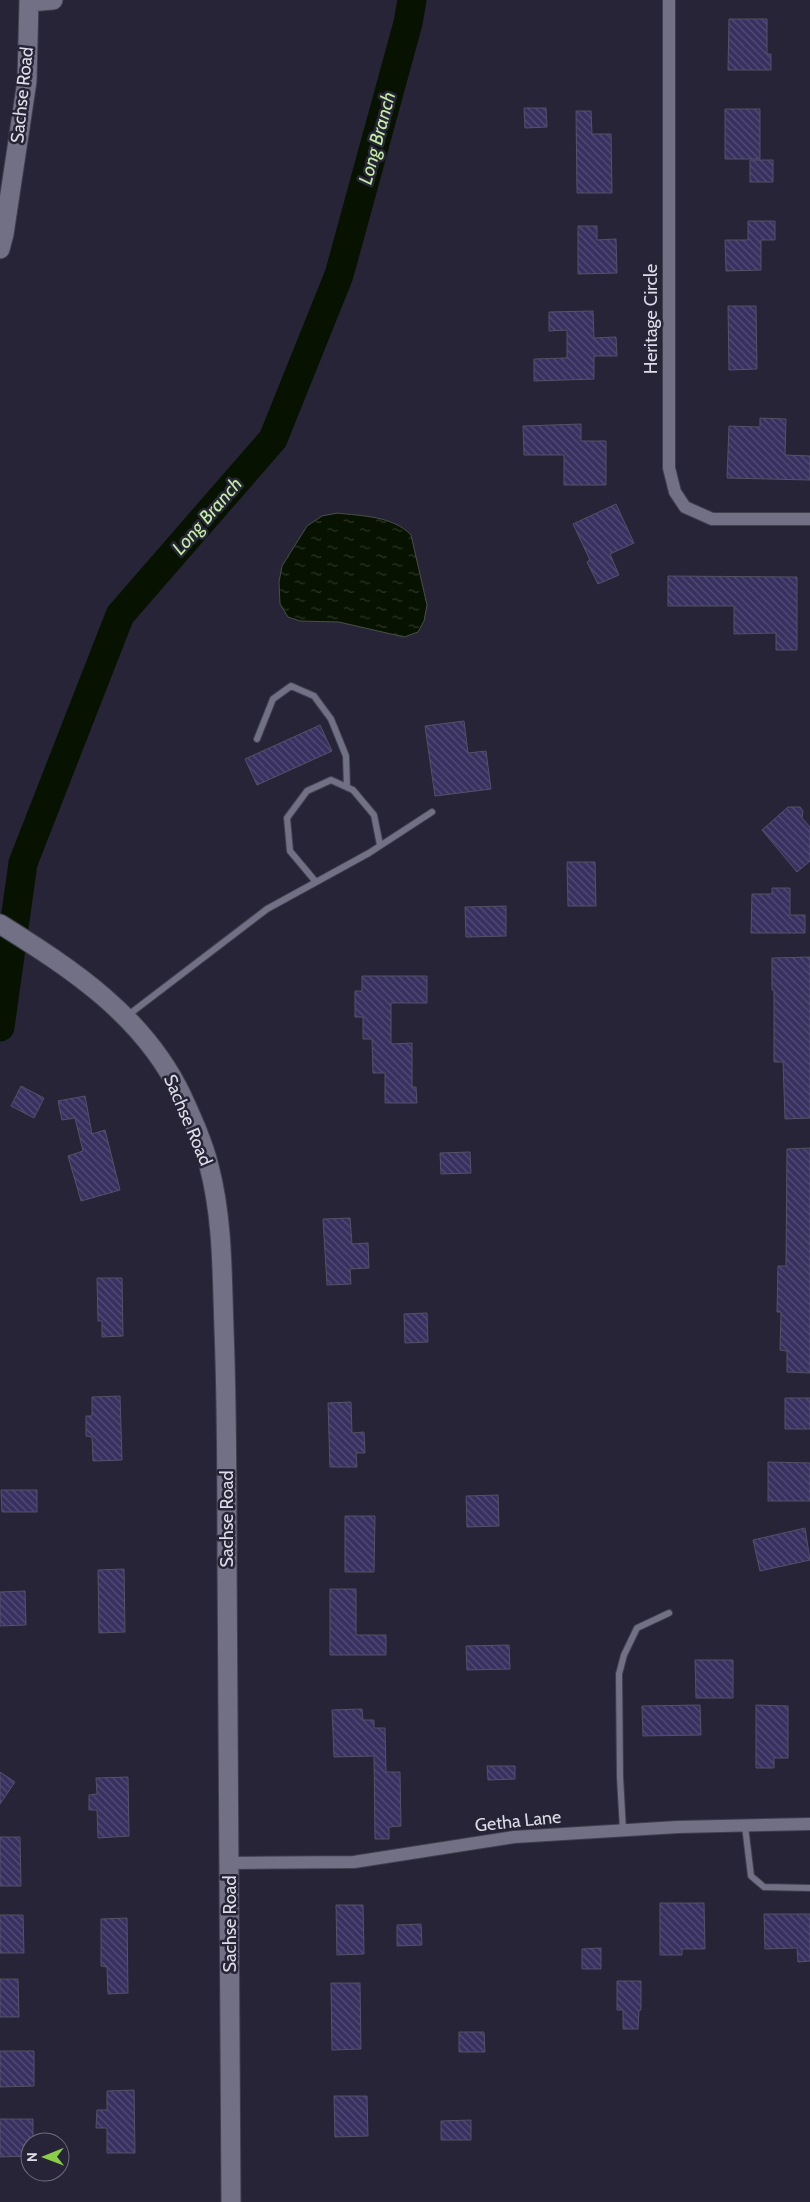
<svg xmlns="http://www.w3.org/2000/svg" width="810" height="2202" viewBox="0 0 810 2202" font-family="Cabin,sans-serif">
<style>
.water{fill:url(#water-ripples);stroke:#475046}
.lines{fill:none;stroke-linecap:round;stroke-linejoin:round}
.river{stroke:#071300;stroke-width:29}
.building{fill:url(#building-back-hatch);stroke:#535266}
.service-casing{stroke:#403f4e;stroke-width:8}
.minor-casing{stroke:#403f4e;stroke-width:14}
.secondary-casing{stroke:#403f4e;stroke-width:21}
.service{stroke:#727085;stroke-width:6}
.minor{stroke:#727085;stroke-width:12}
.secondary{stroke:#727085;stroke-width:19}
.labels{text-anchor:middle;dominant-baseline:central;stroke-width:5;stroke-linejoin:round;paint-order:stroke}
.street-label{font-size:18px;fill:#dddde8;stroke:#262436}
.water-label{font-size:19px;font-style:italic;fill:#c3eea1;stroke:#262436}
</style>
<defs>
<pattern id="water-ripples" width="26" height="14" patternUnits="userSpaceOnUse" patternTransform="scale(1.25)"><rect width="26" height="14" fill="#071300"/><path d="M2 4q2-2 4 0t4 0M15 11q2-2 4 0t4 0" fill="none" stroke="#2b3525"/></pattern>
<pattern id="building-back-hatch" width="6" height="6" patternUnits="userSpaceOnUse" patternTransform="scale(1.25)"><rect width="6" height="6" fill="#383160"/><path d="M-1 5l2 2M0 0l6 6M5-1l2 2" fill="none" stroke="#544e77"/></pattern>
</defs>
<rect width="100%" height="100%" fill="#262436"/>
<path class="water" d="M 337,513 C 362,516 393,516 411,535 L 427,605 L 424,621 L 418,632 L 404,637 L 339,622 L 300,621 L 288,617 L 280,604 L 279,582 L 282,566 L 307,526 L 322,516 Z"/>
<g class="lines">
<path class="river" d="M 0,1027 L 23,863 L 120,615 L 273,439 L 339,275 L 408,23 L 412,0"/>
</g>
<path class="building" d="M 729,19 L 767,19 L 767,54 L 771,54 L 771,70 L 728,70 Z
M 524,108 L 546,108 L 547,127 L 525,128 Z
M 725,109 L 760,109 L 760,159 L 725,159 Z
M 576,111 L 591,111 L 592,134 L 611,134 L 612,193 L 577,193 Z
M 750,160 L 773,160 L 773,182 L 750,182 Z
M 748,221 L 775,221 L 775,240 L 761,240 L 761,270 L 726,271 L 725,240 L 748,240 Z
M 578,226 L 597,226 L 597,240 L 616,239 L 617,273 L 578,274 Z
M 728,306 L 756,306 L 757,369 L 729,370 Z
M 593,311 L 594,338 L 616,337 L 617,356 L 594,356 L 594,379 L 534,381 L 534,359 L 567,358 L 567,330 L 549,331 L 549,312 Z
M 760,418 L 786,419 L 785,455 L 810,456 L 810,480 L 727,478 L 729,426 L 760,427 Z
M 581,424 L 581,441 L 606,441 L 606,485 L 564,485 L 564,455 L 524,455 L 523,426 Z
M 616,504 L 634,543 L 610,554 L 619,575 L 598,584 L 587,562 L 590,560 L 573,524 Z
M 668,576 L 797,577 L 797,650 L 776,650 L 776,633 L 734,634 L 734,606 L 668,606 Z
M 464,721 L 468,753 L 486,751 L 491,789 L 435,796 L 425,726 Z
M 320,725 L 332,751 L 257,785 L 245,759 Z
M 788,807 L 800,807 L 803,811 L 802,818 L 810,827 L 810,861 L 797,872 L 762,830 Z
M 567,862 L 595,862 L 596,906 L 568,906 Z
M 772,888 L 790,888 L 790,915 L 805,915 L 805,933 L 751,933 L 752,894 L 772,894 Z
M 506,906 L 506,936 L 466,937 L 465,907 Z
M 810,957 L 810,1118 L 785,1119 L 783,1062 L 774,1062 L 774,990 L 772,990 L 772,958 Z
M 362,976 L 427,976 L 427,1003 L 391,1003 L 391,1044 L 412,1043 L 412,1087 L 416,1087 L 417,1103 L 385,1103 L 385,1073 L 373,1073 L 372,1039 L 363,1039 L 363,1017 L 355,1017 L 355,991 L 362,991 Z
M 21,1086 L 44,1098 L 34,1118 L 11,1106 Z
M 85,1096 L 92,1134 L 105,1130 L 120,1190 L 81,1201 L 68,1156 L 83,1151 L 75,1118 L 62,1120 L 58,1101 Z
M 810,1148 L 810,1373 L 787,1372 L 787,1351 L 780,1350 L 781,1312 L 777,1312 L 778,1266 L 786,1266 L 787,1149 Z
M 470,1152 L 471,1173 L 441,1174 L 440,1153 Z
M 350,1218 L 352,1244 L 368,1243 L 369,1268 L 350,1269 L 351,1284 L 327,1285 L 323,1219 Z
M 97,1278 L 122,1278 L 123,1336 L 102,1337 L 102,1321 L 98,1321 Z
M 427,1313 L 428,1342 L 405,1343 L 404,1314 Z
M 120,1396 L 122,1460 L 93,1461 L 92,1437 L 86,1436 L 86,1416 L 92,1416 L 92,1397 Z
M 785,1398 L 810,1398 L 810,1429 L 785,1429 Z
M 351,1402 L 352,1433 L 364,1432 L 365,1453 L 356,1453 L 357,1467 L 330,1467 L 328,1403 Z
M 768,1462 L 810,1463 L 810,1501 L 768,1501 Z
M 1,1490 L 37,1490 L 37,1512 L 2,1512 Z
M 498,1495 L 499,1526 L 467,1527 L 466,1496 Z
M 345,1516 L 375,1516 L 374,1572 L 345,1572 Z
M 805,1528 L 810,1560 L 760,1571 L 753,1540 Z
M 124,1569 L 125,1632 L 99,1633 L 98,1570 Z
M 330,1589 L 356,1589 L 356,1635 L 386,1635 L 386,1655 L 330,1655 Z
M 25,1591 L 26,1625 L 0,1626 L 0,1592 Z
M 509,1645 L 510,1669 L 467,1670 L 466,1646 Z
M 695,1660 L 733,1660 L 733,1698 L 696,1698 Z
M 700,1705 L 701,1735 L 643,1736 L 642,1706 Z
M 756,1705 L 788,1706 L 788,1758 L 774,1758 L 774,1768 L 756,1768 Z
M 362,1709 L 363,1720 L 374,1720 L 374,1728 L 385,1728 L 386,1772 L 400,1772 L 401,1826 L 389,1827 L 389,1839 L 375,1839 L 374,1756 L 334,1757 L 332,1710 Z
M 487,1766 L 515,1766 L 515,1779 L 488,1780 Z
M 0,1772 L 15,1782 L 0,1804 Z
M 128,1777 L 129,1836 L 98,1838 L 97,1810 L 89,1810 L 89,1795 L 97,1794 L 96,1778 Z
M 0,1837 L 20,1837 L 21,1886 L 0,1886 Z
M 660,1903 L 704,1903 L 705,1949 L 682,1949 L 682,1955 L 660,1955 Z
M 336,1905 L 363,1905 L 364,1954 L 337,1955 Z
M 764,1914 L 810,1914 L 810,1961 L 798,1962 L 797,1948 L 765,1949 Z
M 0,1915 L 23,1915 L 24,1953 L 0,1953 Z
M 127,1918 L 128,1993 L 108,1994 L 107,1967 L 101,1966 L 101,1919 Z
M 421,1924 L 422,1945 L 397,1946 L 397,1925 Z
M 601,1948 L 601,1969 L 582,1969 L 582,1949 Z
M 0,1979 L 18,1979 L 19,2017 L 0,2017 Z
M 617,1981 L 641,1981 L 641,2010 L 639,2010 L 638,2029 L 623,2029 L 623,2010 L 617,2010 Z
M 331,1983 L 360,1983 L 361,2049 L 332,2050 Z
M 459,2032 L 484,2032 L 485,2052 L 459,2052 Z
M 0,2051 L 34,2051 L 34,2086 L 0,2087 Z
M 134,2090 L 135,2153 L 107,2153 L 107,2128 L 96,2128 L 97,2110 L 107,2110 L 107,2091 Z
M 334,2096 L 367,2096 L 368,2136 L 335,2137 Z
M 0,2119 L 33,2119 L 33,2142 L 30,2142 L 30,2156 L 0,2157 Z
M 471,2120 L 471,2140 L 441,2140 L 441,2121 Z"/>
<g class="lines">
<defs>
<path id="service" d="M 257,739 L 273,699 L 291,686 L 314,696 L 331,719 L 346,756 L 347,787
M 316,882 L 290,851 L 287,818 L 307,791 L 331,780 L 353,790 L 374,815 L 380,845
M 127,1016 L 267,909 L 369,853 L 432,812
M 745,1826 L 751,1876 L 764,1887 L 810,1888
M 623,1830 L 620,1777 L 619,1674 L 624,1655 L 637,1628 L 669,1613"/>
<path id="minor" d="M 669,0 L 669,468 L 675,492 L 685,507 L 712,519 L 810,519
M 230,1863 L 354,1862 L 514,1837 L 678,1827 L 810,1824"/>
<path id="secondary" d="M 29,2 L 53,0
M 0,249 L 4,234 L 27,81 L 29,0
M 0,924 C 72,969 144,1016 182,1096 C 192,1118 203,1142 209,1166 C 223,1219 222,1275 224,1330 C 227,1405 227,1481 227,1557 C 229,1772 231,1987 231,2202"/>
</defs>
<use href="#service" class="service-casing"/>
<use href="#minor" class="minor-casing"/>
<use href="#secondary" class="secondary-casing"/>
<use href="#service" class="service"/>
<use href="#minor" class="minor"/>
<use href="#secondary" class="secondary"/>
</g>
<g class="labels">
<g class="street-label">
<text transform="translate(22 95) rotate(-84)">Sachse Road</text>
<text transform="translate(651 319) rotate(-90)">Heritage Circle</text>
<text transform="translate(188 1120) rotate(67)">Sachse Road</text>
<text transform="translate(227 1519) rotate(-90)">Sachse Road</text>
<text transform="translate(518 1821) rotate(-6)">Getha Lane</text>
<text transform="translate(230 1924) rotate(-90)">Sachse Road</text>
</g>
<g class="water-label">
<text transform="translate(377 138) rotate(-75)">Long Branch</text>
<text transform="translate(207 516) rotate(-49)">Long Branch</text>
</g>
</g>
<g transform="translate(45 2157) rotate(269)"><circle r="24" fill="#262436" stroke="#6f6e7d"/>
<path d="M0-4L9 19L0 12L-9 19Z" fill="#8ace47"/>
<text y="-8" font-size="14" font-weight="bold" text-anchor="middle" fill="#dddde8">N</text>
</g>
</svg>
